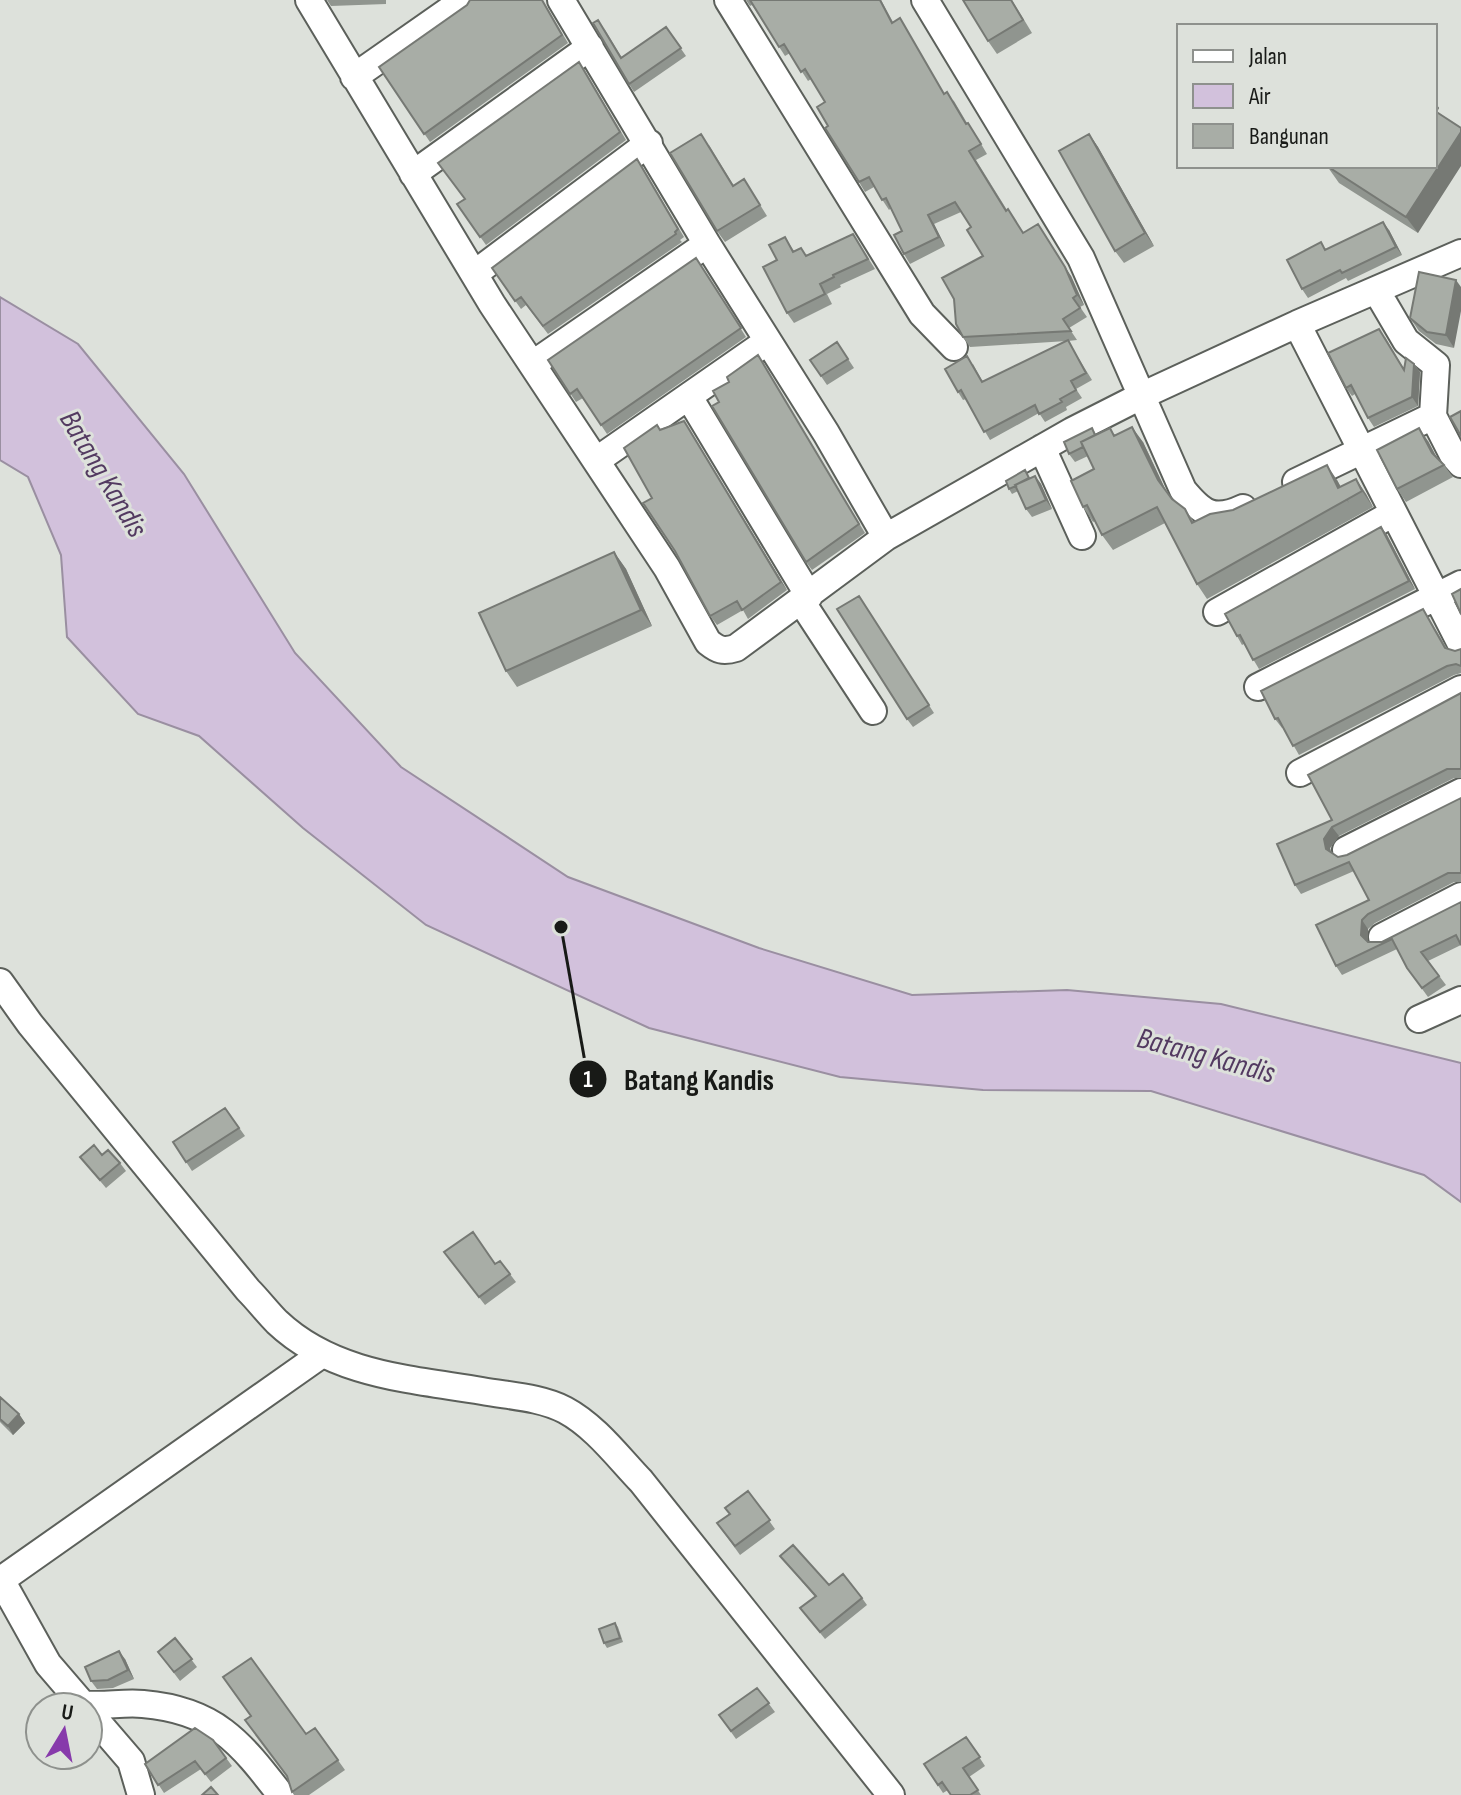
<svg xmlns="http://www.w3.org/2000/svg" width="1461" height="1795" viewBox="0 0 1461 1795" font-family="'Sofia Sans Condensed',sans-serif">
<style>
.water{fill:#d2c1dc;stroke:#9a8fa1;stroke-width:2}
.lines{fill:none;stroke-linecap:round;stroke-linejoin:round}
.minor-casing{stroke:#5c605b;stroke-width:30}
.minor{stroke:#fff;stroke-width:26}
.wall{fill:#90958f}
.shaded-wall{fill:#767974}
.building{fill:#a8ada6;stroke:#767974;stroke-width:2}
.labels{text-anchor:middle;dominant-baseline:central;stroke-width:6;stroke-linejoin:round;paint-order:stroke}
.water-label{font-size:30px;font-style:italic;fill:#533a61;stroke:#dde1db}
.leader{fill:none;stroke:#181a17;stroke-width:3}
.callout-dot{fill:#181a17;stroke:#dde1db;stroke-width:3}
.mark-label{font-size:24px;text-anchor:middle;font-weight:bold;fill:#fff}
.callout-label{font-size:30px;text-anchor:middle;font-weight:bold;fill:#181a17;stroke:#dde1db;stroke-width:6;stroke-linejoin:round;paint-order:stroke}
</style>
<rect width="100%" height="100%" fill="#dde1db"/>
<path class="water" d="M 0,297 L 78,344 L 184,474 L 295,653 L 401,767 L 568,877 L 759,948 L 912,995 L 1067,990 L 1221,1004 L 1461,1063 L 1461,1202 L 1424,1175 L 1151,1091 L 983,1090 L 840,1077 L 649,1028 L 426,925 L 303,828 L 199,736 L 138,714 L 67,637 L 61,555 L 28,477 L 0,460 Z"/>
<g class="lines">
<defs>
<path id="minor" d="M 309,0 L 492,304 L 667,568 L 708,642 C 718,650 723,652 736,648 L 886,537 L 1072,431 L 1141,396 L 1297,324 L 1461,253
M 561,0 L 707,244 L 826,433 L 886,537
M 728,0 L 922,314 L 954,347
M 925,0 L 1081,258 L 1183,490 C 1202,513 1213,522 1243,508
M 354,77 L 464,0
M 413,174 L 590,47
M 474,274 L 649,143
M 1376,290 L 1406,341 L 1436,365 L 1433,416 L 1453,455 L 1461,464
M 1297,324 L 1461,644
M 533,364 L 707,244
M 689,397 L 809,596
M 1042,448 L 1082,536
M 597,460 L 768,341
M 1296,482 L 1433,416
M 801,601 L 873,711
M 1217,612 L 1392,514
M 1258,687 L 1461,584
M 1300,773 L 1461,689
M 1346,850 L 1461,792
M 1382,937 L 1461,896
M 0,982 L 30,1024 L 248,1290 C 258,1300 267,1312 277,1322 C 333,1375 410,1379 482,1391 C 509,1396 540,1397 565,1410 C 595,1426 618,1457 641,1481 L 891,1795
M 1419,1019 L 1461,1000
M 0,1578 L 48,1664 L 85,1707
M 1,1580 L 322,1354
M 81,1704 C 102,1707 122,1702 143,1704 C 215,1710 240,1742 281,1795
M 88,1711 L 131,1761 L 141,1795"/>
</defs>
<use href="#minor" class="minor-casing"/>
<use href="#minor" class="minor"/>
</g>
<path class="wall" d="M 327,0 L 386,0 L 386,4 L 331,6 Z
M 746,0 L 881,0 L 893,22 L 900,18 L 944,94 L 954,101 L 967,123 L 968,123 L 974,132 L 987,154 L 976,160 L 1007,210 L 1024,233 L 1071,276 L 1084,305 L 1080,307 L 1087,317 L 1069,328 L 1077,340 L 1068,341 L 1092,380 L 1076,389 L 1082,398 L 1066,407 L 1067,410 L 1045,422 L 1039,413 L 990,440 L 966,399 L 963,400 L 958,392 L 973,364 L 983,382 L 1067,341 L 970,347 L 963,337 L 983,256 L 971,227 L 961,212 L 934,224 L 945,246 L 910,264 L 904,254 L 902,231 L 891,208 L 889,210 L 874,187 L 865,192 L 859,182 L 828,126 L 825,102 L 811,79 L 808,81 L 790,53 L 785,56 L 752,5 L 750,6 Z
M 1012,0 L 1032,33 L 997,54 L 988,41 Z
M 467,5 L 547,8 L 568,43 L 430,142 L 379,67 Z
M 666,27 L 686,56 L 634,92 L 629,84 L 604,28 L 622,58 Z
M 585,71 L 626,140 L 486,245 L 457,204 L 464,199 Z
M 1435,102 L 1439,108 L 1437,112 L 1418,233 L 1339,183 L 1327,166 Z
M 1089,134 L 1098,147 L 1154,246 L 1124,263 L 1115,251 Z
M 709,145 L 734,186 L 751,190 L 767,216 L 725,242 L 717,231 Z
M 643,168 L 684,237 L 680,240 L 682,242 L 548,334 L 526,305 L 521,309 L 492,268 Z
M 1389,230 L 1402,255 L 1348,281 L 1346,278 L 1308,298 L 1302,289 L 1326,250 Z
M 853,234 L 875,269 L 840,285 L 841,287 L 827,294 L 832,304 L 794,323 L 787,313 L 777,260 L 785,237 L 794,251 L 807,255 Z
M 702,267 L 746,337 L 607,434 L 583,398 L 576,402 L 548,360 Z
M 1419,272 L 1454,348 L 1436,344 L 1419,331 L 1410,318 Z
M 1385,337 L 1404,369 L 1414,364 L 1420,372 L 1418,406 L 1374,427 L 1368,418 L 1355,394 L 1352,396 L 1346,388 Z
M 837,342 L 854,368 L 827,385 L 810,360 Z
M 758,355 L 865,533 L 812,570 L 806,562 L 719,402 L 729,382 Z
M 684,421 L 787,590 L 748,619 L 743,610 L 717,625 L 710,616 L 660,429 Z
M 1092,428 L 1096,434 L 1110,428 L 1115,436 L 1143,442 L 1167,493 L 1172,499 L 1185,509 L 1194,522 L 1337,480 L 1341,487 L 1356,479 L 1366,494 L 1373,507 L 1207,599 L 1197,584 L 1165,523 L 1113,550 L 1102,535 L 1095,521 L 1093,522 L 1083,507 L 1094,469 L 1088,456 L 1075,462 L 1069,454 Z
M 1428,441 L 1436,457 L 1444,465 L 1453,477 L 1406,502 L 1397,489 Z
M 1035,476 L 1041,484 L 1052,509 L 1032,517 L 1026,509 L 1018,491 L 1012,494 L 1009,489 Z
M 1381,527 L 1387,535 L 1415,589 L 1259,669 L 1244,644 L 1242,645 L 1237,636 Z
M 614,552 L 626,569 L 652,626 L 517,687 L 506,671 Z
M 859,596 L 934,713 L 913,727 L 907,719 Z
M 1423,609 L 1447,648 L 1455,651 L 1461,649 L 1461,673 L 1454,675 L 1299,755 L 1283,727 L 1282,728 L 1275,719 Z
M 1461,693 L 1461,778 L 1454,778 L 1339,836 L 1330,848 L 1331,852 L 1338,857 L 1347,855 L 1461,798 L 1461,882 L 1454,882 L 1375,923 L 1368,929 L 1368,942 L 1382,942 L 1461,902 L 1461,945 L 1428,961 L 1446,985 L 1428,997 L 1407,968 L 1397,949 L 1342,975 L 1336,966 L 1369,900 L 1354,871 L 1301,894 L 1295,885 L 1332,820 Z
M 225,1108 L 245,1136 L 192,1171 L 173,1142 Z
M 80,1157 L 120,1163 L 126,1171 L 106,1188 Z
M 444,1252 L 495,1264 L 500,1261 L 516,1282 L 485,1305 Z
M 0,1397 L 19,1414 L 25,1423 L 13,1435 L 0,1422 Z
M 748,1491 L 775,1529 L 740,1555 L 717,1523 L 730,1514 Z
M 780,1556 L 829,1585 L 862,1598 L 867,1605 L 825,1639 L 800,1608 L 815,1597 Z
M 615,1623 L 618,1627 L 623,1642 L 607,1648 L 604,1643 Z
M 175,1638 L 197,1667 L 180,1681 L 158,1652 Z
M 125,1659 L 134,1679 L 113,1688 L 97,1689 L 91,1681 Z
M 757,1688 L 775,1712 L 736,1739 L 719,1715 Z
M 315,1728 L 345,1770 L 309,1795 L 294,1795 L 292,1792 L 287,1777 L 306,1734 Z
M 966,1737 L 985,1766 L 969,1777 L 981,1795 L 951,1795 L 948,1790 L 943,1793 L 924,1764 Z
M 213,1740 L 232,1766 L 211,1782 L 201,1769 L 164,1793 L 145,1764 Z"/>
<path class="shaded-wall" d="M 1435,102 L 1439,108 L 1435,115 Z
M 1461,132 L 1461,166 L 1418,233 L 1406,217 Z
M 1089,134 L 1098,147 L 1154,246 L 1145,233 Z
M 928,215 L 934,224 L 945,246 L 939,237 Z
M 1383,222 L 1389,230 L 1402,255 L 1396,247 Z
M 1044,233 L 1071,276 L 1084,305 L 1077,295 Z
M 1456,280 L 1461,287 L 1461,311 L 1454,348 L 1446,335 Z
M 1414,364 L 1420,372 L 1418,406 L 1412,397 Z
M 684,421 L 690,430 L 787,590 L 781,582 Z
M 1132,427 L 1143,442 L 1168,495 L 1158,480 Z
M 1419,428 L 1428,441 L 1441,465 L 1432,453 Z
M 1327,465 L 1337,480 L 1349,503 L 1338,488 Z
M 1035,476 L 1041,484 L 1052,509 L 1046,500 Z
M 1356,479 L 1366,494 L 1373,507 L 1362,491 Z
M 1381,527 L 1387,535 L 1415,589 L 1409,581 Z
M 614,552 L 626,569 L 652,626 L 641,610 Z
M 1332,827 L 1339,836 L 1330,848 L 1332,858 L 1326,849 L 1324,839 Z
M 1362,920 L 1368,929 L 1368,944 L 1361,935 Z
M 19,1414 L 25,1423 L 13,1435 L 8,1426 Z
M 119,1651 L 125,1659 L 134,1679 L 128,1670 Z"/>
<path class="building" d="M 470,0 L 542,0 L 562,35 L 424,134 L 379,67 L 467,5 Z
M 750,0 L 880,0 L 892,23 L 900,18 L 944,94 L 947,92 L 966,124 L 968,123 L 981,144 L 969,151 L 1006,211 L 1008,209 L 1023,233 L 1038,224 L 1065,267 L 1077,295 L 1073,298 L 1080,308 L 1063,319 L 1071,331 L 963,337 L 956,324 L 954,299 L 942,278 L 983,256 L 967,230 L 971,227 L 955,202 L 928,215 L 939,237 L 904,254 L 894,235 L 902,231 L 886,198 L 882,200 L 869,177 L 859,182 L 825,128 L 828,126 L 817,107 L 825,102 L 805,69 L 801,72 L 784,44 L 779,47 Z
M 963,0 L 1011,0 L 1023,20 L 988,41 Z
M 598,20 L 621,58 L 666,27 L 681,48 L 629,84 L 593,23 Z
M 579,62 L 620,132 L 480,237 L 457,204 L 465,199 L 438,163 Z
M 1435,111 L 1461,128 L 1461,132 L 1406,217 L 1327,166 L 1435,166 Z
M 701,134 L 733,186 L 744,179 L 760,205 L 717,231 L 670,153 Z
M 1089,134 L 1145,233 L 1115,251 L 1059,151 Z
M 637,159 L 678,229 L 675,232 L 676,234 L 543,326 L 521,297 L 515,301 L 492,268 Z
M 1383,222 L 1396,247 L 1342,273 L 1340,270 L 1302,289 L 1287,260 L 1321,242 L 1325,250 Z
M 853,234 L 868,259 L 833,275 L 834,277 L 820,284 L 825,294 L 787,313 L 763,267 L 777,260 L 769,245 L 785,237 L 793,252 L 801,248 L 806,256 Z
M 696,258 L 741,328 L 601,425 L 577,389 L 570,394 L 548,360 Z
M 1419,272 L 1456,280 L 1446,335 L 1427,332 L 1410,318 Z
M 1379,329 L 1404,370 L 1406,358 L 1414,364 L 1412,397 L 1368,418 L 1351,385 L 1346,388 L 1328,353 Z
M 1068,340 L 1086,373 L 1071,381 L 1076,390 L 1060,399 L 1062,402 L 1039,414 L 1035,405 L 984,432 L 961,390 L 958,392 L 945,369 L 967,356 L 982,382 Z
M 837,342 L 848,359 L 821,376 L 810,360 Z
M 758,355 L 859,524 L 806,562 L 712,406 L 719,402 L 713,391 L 729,382 L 727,377 Z
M 1461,411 L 1461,436 L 1450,417 Z
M 684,421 L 781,582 L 742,610 L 737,601 L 710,616 L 675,551 L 643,503 L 652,498 L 624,448 L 657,425 L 660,430 Z
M 1132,427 L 1158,480 L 1172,499 L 1185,509 L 1192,523 L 1210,514 L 1233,510 L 1327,465 L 1338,488 L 1356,479 L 1362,491 L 1197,584 L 1157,507 L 1102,535 L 1087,505 L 1083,507 L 1071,481 L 1094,469 L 1081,442 L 1110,428 L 1114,436 Z
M 1092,428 L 1095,435 L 1081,442 L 1083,447 L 1069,454 L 1064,442 Z
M 1419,428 L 1432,453 L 1444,465 L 1397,489 L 1377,450 Z
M 1025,470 L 1029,478 L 1015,485 L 1016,486 L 1009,489 L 1006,481 Z
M 1035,476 L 1046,500 L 1026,509 L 1015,485 Z
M 1381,527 L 1409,581 L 1253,660 L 1240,635 L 1237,636 L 1225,614 Z
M 614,552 L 641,610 L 506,671 L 479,613 Z
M 1461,589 L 1461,614 L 1452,594 Z
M 859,596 L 929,705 L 907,719 L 837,609 Z
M 1423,609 L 1445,648 L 1455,651 L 1461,649 L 1461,666 L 1456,664 L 1447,666 L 1293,746 L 1278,718 L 1275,719 L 1261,691 Z
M 1461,693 L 1461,769 L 1447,769 L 1332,827 L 1324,839 L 1326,849 L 1338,857 L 1347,855 L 1461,798 L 1461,873 L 1448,873 L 1368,914 L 1362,920 L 1361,935 L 1368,942 L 1382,942 L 1461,902 L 1461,945 L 1456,935 L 1421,952 L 1439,976 L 1422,988 L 1407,968 L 1392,939 L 1336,966 L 1316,925 L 1369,900 L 1349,862 L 1295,885 L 1277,844 L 1332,820 L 1308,775 Z
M 225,1108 L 239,1128 L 186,1162 L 173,1142 Z
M 94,1145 L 102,1155 L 108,1150 L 120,1163 L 100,1180 L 80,1157 Z
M 473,1232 L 495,1264 L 500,1261 L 510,1274 L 479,1297 L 444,1252 Z
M 0,1397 L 19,1414 L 8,1426 L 0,1419 Z
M 748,1491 L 770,1520 L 735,1546 L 717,1523 L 730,1514 L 725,1508 Z
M 793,1545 L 829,1585 L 843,1574 L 862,1598 L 820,1632 L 800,1608 L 816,1596 L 780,1556 Z
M 615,1623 L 620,1638 L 604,1643 L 599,1629 Z
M 175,1638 L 192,1659 L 174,1672 L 158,1652 Z
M 119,1651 L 128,1670 L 108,1680 L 91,1681 L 85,1667 Z
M 251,1658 L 306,1734 L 315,1728 L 338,1760 L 292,1792 L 287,1776 L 245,1720 L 251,1716 L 223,1677 Z
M 757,1688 L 769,1703 L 731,1731 L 719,1715 Z
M 195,1728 L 213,1740 L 226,1758 L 205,1774 L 195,1761 L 158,1785 L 145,1764 Z
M 966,1737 L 980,1757 L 963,1768 L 978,1790 L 970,1795 L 951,1795 L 942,1782 L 938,1785 L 924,1764 Z
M 211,1787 L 218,1795 L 202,1795 Z"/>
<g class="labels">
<g class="water-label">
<text transform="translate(103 474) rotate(59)">Batang Kandis</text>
<text transform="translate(1206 1056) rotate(15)">Batang Kandis</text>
</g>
</g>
<path class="leader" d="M561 927L588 1079"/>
<g class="callout-dot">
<circle cx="561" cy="927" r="8"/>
<circle cx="588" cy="1079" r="20"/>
</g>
<g class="mark-label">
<text x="588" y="1087">1</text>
</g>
<g class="callout-label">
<text x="699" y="1090">Batang Kandis</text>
</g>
<rect x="1177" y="24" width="260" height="144" fill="#dde1db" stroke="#8e918d" stroke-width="2"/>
<rect x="1193" y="50" width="40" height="12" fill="#ffffff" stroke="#8e918d" stroke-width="2"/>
<text x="1249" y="64" font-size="24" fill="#181a17">Jalan</text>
<rect x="1193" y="84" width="40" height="24" fill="#d2c1dc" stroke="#8e918d" stroke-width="2"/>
<text x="1249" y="104" font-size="24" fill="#181a17">Air</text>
<rect x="1193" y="124" width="40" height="24" fill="#a8ada6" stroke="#8e918d" stroke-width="2"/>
<text x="1249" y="144" font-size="24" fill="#181a17">Bangunan</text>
<g transform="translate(64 1731) rotate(10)"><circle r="38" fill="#dde1db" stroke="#8e918d" stroke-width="2"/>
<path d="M0-6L14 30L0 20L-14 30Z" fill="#873aab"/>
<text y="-12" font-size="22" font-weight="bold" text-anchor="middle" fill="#181a17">U</text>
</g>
</svg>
